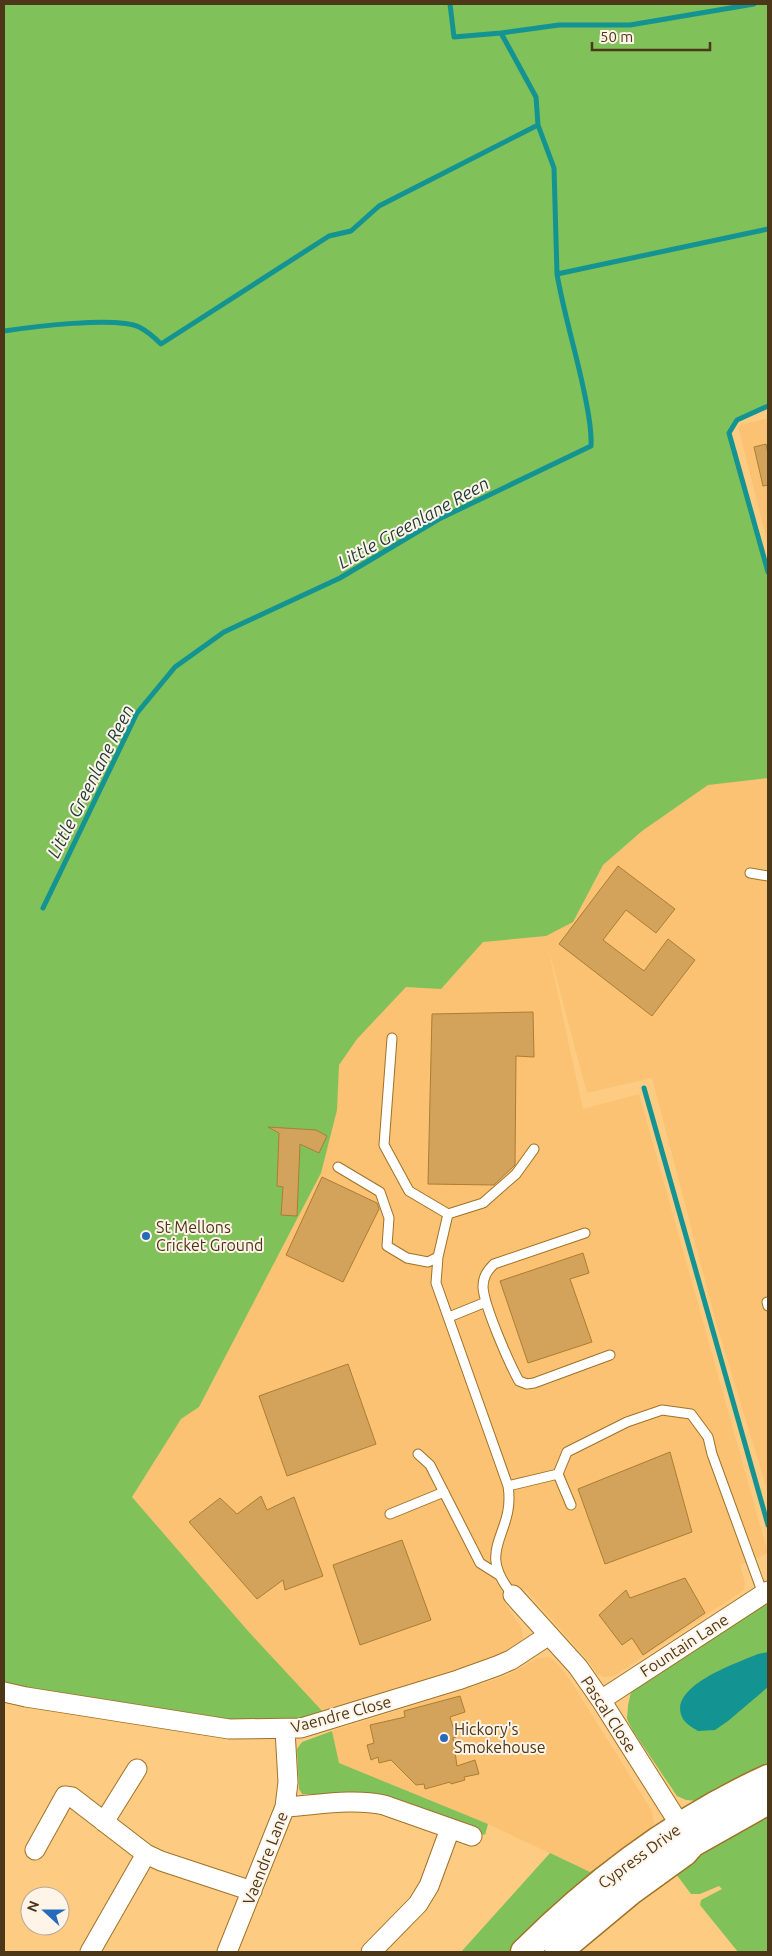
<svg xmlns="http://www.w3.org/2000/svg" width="772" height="1956" viewBox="0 0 772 1956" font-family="Ubuntu,sans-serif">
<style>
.built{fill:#fac272}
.green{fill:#80c15a}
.water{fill:#149393}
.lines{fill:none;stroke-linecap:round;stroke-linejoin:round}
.stream{stroke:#149393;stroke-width:5}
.building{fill:#d4a35b;stroke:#ac7d34}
.lane-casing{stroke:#a07227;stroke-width:11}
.street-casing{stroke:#a07227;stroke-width:21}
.secondary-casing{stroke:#a07227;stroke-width:29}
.lane{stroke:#fff;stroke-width:9}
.street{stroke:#fff;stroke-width:19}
.secondary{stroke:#fff;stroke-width:26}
.poi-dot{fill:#266abb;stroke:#fff4e7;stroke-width:2}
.labels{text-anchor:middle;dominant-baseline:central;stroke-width:4;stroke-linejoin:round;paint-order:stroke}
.poi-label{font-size:16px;fill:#4c3819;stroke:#fff4e7;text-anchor:start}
.street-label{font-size:16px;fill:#4c3819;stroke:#fff4e7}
.water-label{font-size:18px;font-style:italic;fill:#1b3d3c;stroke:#fff4e7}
</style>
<rect width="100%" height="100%" fill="#fecb83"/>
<path class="built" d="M 768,418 L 768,545 L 738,426 Z
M 768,768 L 768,1493 L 716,1322 L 652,1078 L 587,1093 L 547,943 L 583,1109 L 639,1094 L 768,1553 L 740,1565 L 745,1583 L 744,1590 L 614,1676 L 604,1677 L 597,1674 L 590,1663 L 525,1589 L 504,1602 L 522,1629 L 523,1639 L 509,1652 L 481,1665 L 324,1713 L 248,1631 L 132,1497 L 181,1419 L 199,1407 L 321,1173 L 335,1061 L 401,982 L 600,860 L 709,779 Z
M 549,1657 L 559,1665 L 572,1683 L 652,1811 L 654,1823 L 650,1830 L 590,1872 L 488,1824 L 339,1763 L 332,1731 L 491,1681 L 512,1673 L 538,1658 Z"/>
<path class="green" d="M 4,4 L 768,4 L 768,406 L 737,420 L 729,433 L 768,572 L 768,778 L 708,785 L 642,831 L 603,865 L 573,922 L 546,936 L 483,942 L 441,989 L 406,987 L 357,1039 L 339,1065 L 337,1110 L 321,1173 L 199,1407 L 181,1419 L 132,1497 L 248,1631 L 324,1713 L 298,1721 L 229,1723 L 4,1686 Z
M 768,1603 L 768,1769 L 697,1801 L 686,1800 L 677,1796 L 633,1731 L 627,1719 L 628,1705 L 631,1692 L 650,1676 Z
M 332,1731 L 339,1763 L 488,1824 L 485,1835 L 391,1800 L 321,1797 L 321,1794 L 302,1794 L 299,1789 L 297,1749 L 302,1742 Z
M 768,1814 L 768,1952 L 738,1952 L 700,1905 L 701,1900 L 722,1889 L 719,1886 L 700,1894 L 691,1894 L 673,1870 Z
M 619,1852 L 616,1859 L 580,1887 L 511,1952 L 461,1952 L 550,1853 L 590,1872 Z"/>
<path class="water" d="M 768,1652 L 768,1687 L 728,1721 L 715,1730 L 698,1731 C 693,1728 686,1724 683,1719 C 665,1687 737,1663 758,1654 Z"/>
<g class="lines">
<path class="stream" d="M 450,4 L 454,37 L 501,33 L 559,25 L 630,25 L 754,4
M 501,33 L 536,97 L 538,125 L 554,168 L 557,274
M 4,331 C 31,327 116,316 139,327 C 147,331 155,338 161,344 L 329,236 L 351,231 L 379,206 L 538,125
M 768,406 L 737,420 L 729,433 L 768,572
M 43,908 L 137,713 L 175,667 L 224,632 L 340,578 L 439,519 L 591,446 C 592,428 588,412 585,396 C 577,355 564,315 557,274 L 768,229
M 644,1088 L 768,1525"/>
</g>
<path class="building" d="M 766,444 L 768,454 L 768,485 L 763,486 L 754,447 Z
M 618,866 L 675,909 L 656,933 L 626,910 L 603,940 L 644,971 L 668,939 L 695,960 L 652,1016 L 559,944 Z
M 533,1012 L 534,1057 L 516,1056 L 515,1165 L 494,1185 L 428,1184 L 432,1014 Z
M 268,1127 L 316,1130 L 327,1136 L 319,1153 L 300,1144 L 297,1216 L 281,1215 L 283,1187 L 277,1186 L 279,1133 Z
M 322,1177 L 377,1203 L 379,1209 L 343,1282 L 286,1255 Z
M 583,1253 L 589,1273 L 570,1279 L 592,1342 L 528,1363 L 500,1281 Z
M 348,1364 L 376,1444 L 287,1476 L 259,1396 Z
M 670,1452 L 692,1532 L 605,1564 L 578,1489 Z
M 261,1496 L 267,1510 L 294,1497 L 323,1576 L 285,1590 L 283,1580 L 257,1599 L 189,1522 L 220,1498 L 237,1514 Z
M 402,1540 L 431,1620 L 360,1645 L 333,1565 Z
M 685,1578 L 705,1613 L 643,1655 L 632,1638 L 622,1645 L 599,1615 L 626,1590 L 630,1598 Z
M 460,1696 L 465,1712 L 450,1717 L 456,1737 L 453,1738 L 457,1766 L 475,1760 L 479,1774 L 464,1777 L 465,1780 L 451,1784 L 450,1782 L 425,1789 L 424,1784 L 416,1785 L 391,1760 L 379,1763 L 378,1757 L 371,1760 L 367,1745 L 374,1743 L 370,1725 L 405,1717 L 404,1711 Z"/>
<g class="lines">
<defs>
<path id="lane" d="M 750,873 L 768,876
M 392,1038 L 384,1145 L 409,1191 L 448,1214 L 483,1203 L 516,1174 L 534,1149
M 338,1167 L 380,1192 L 389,1218 L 387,1246 L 407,1258 L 428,1262 L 438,1257
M 448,1214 L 438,1257 L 436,1283 L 508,1486 C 516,1535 473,1548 513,1595
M 585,1233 L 494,1264 C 487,1271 483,1277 483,1287 C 484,1306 509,1363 519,1381 L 527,1384 L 534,1383 L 610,1355
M 767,1302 L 768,1306
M 449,1317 L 486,1302
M 418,1454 L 430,1465 L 480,1563 L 499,1575
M 558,1474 L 567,1452 L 627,1422 L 662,1410 L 691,1414 L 708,1437 L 712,1454 L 763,1594
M 508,1486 L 558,1474 L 571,1505
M 390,1514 L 444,1492"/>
<path id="street" d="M 513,1595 L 578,1667 L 601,1700 L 687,1836
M 4,1692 L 26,1697 L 229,1729 L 301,1728 L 458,1680 L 497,1666 L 511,1660 L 549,1635
M 601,1700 L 768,1591
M 285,1807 C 318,1805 352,1798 384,1805 L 472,1836
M 104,1822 L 137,1769
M 35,1850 L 65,1796 L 72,1797 L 146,1854 L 161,1861 L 252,1891
M 90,1952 L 146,1854
M 227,1952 L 285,1807 L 288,1782 L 285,1730
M 371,1952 L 418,1904 L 429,1886 L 450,1829"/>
<path id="secondary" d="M 524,1952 C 595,1881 676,1820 768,1778
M 558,1952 L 630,1892 L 684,1853 L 692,1844 L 768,1801"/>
</defs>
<use href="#lane" class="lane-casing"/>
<use href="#street" class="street-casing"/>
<use href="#secondary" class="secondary-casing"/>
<use href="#lane" class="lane"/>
<use href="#street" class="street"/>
<use href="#secondary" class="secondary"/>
</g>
<g class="poi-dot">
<circle cx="146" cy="1236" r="5"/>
<circle cx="444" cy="1738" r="5"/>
</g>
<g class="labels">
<g class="poi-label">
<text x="156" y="1227">St Mellons<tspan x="156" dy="18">Cricket Ground</tspan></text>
<text x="454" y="1729">Hickory's<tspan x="454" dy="18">Smokehouse</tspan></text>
</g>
<g class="street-label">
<text transform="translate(684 1645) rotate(-33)">Fountain Lane</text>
<text transform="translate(341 1714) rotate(-15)">Vaendre Close</text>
<text transform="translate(609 1714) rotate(57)">Pascal Close</text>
<text transform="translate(639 1856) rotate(-36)">Cypress Drive</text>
<text transform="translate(265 1858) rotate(-69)">Vaendre Lane</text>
</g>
<g class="water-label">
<text transform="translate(413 522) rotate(-29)">Little Greenlane Reen</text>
<text transform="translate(90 781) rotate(-63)">Little Greenlane Reen</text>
</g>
</g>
<rect width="772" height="1956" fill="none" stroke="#4c3819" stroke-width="10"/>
<g transform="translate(45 1911) rotate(291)"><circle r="24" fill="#fff4e7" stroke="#b7a995"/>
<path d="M0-4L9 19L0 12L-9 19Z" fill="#266abb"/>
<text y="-8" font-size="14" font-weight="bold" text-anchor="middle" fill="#4c3819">N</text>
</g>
<path d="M592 42v8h118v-8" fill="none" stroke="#4c3819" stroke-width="2.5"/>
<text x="600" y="42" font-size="15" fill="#4c3819" stroke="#fff4e7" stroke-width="4" paint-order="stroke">50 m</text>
</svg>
